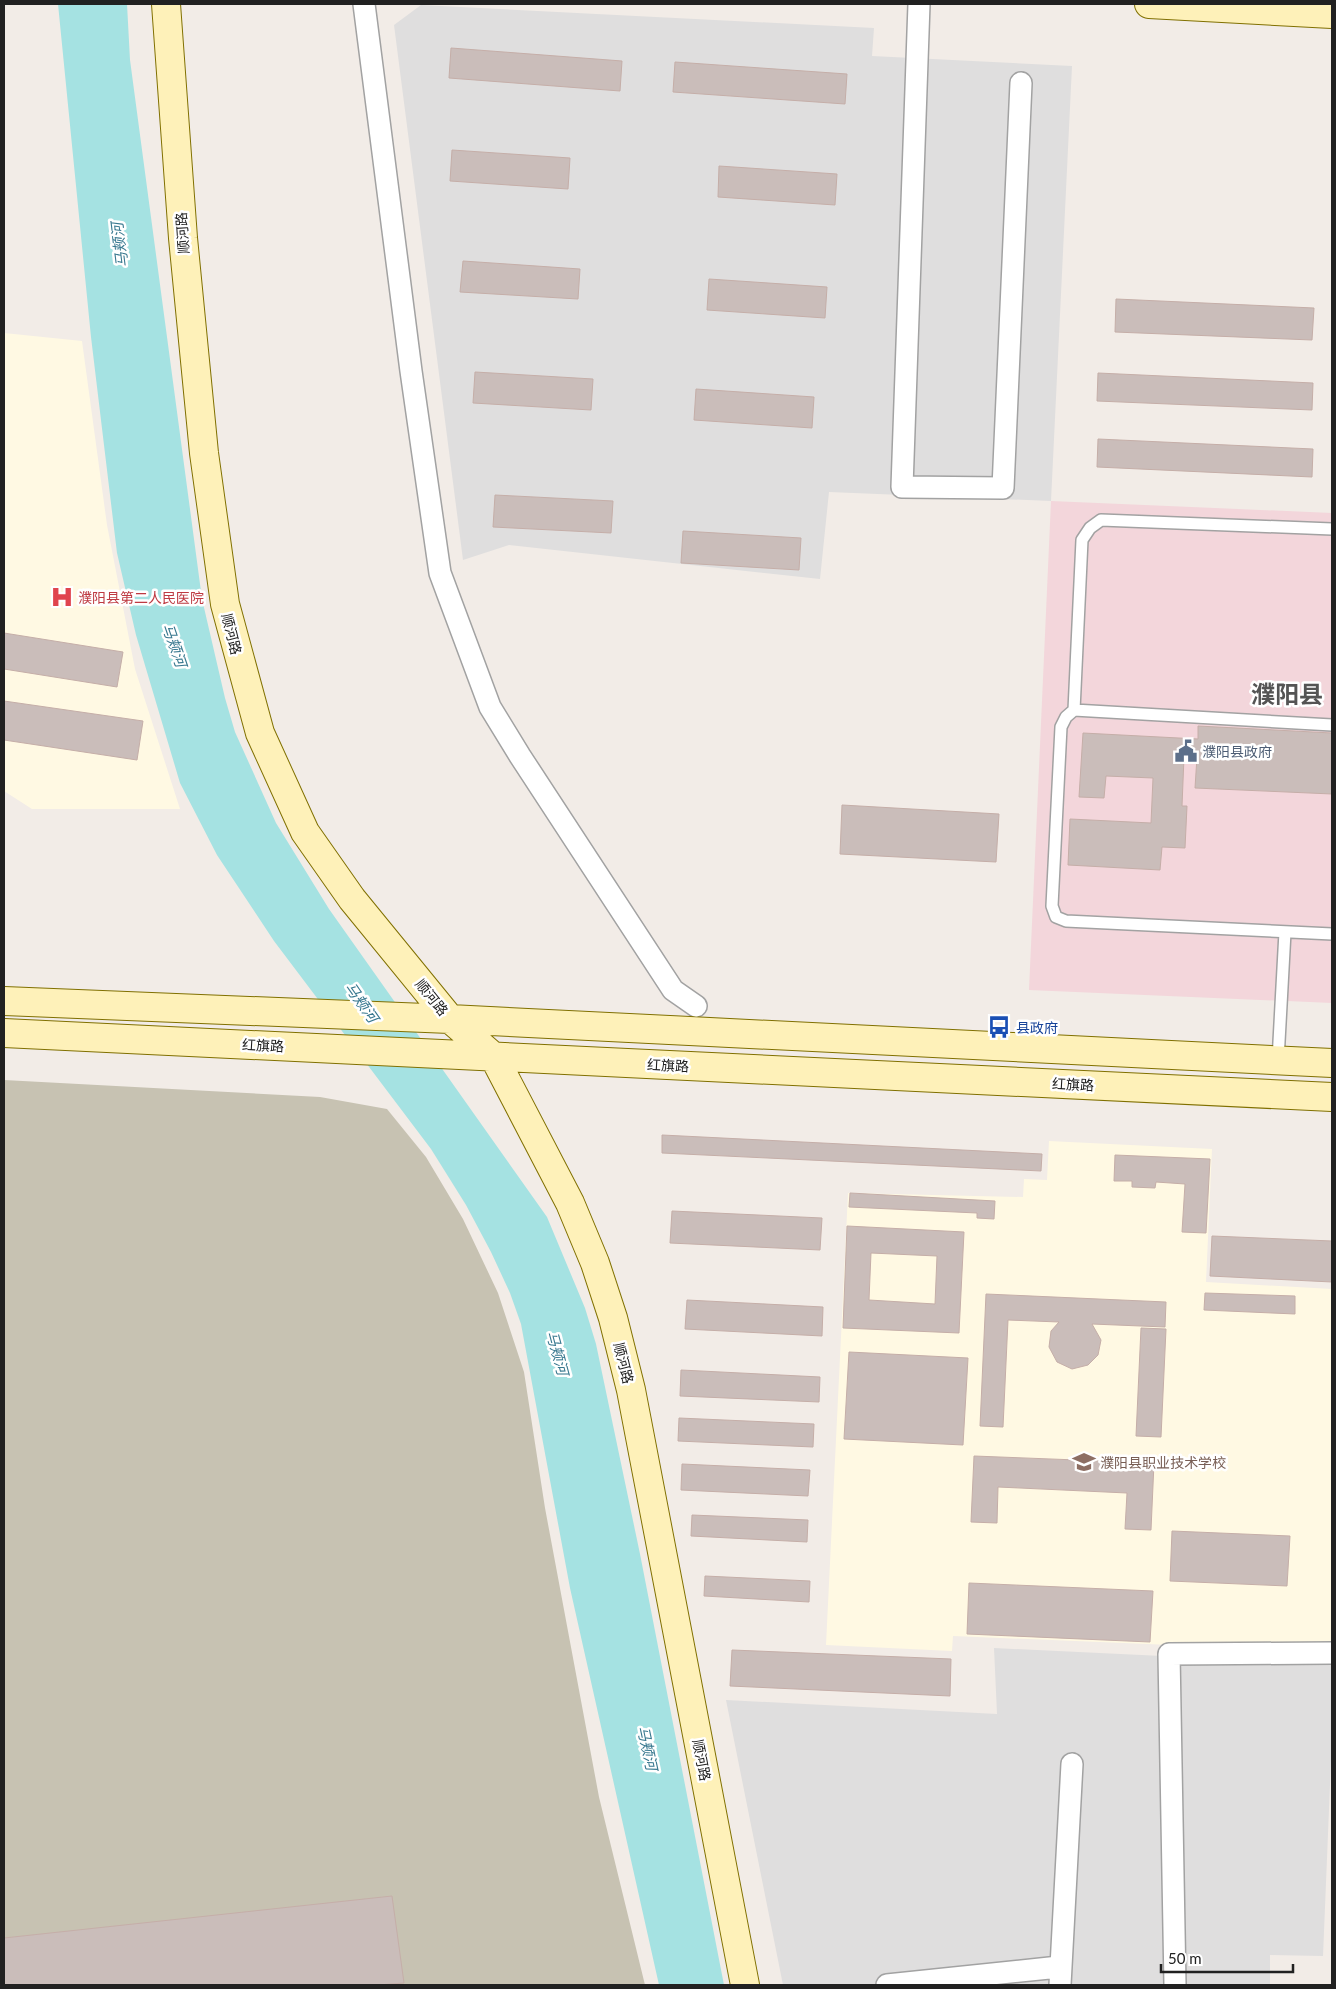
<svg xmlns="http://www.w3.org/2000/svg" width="1336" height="1989" viewBox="0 0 1336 1989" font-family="Lato,'Noto Sans SC',sans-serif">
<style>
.residential{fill:#dfdede}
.commercial{fill:#f3d6db}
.education{fill:#fff9e3}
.construction{fill:#c7c2b2}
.water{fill:#a5e2e2}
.building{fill:#cabdba;stroke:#c5aea8;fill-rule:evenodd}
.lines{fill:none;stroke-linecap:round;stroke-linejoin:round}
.lane-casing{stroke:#a2a2a2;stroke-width:14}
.street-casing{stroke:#a2a2a2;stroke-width:24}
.secondary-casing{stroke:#807000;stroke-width:30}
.lane{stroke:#fff;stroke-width:11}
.street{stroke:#fff;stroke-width:21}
.secondary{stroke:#fef1b9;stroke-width:28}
.labels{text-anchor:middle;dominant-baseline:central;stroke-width:5;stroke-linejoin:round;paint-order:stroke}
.street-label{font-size:14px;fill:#212121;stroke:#fff}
.health-label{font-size:14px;fill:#be3a42;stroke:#fff;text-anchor:start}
.service-label{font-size:14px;fill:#4e5e75;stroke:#fff;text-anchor:start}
.transit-label{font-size:14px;fill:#164399;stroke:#fff;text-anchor:start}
.education-label{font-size:14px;fill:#785e54;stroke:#fff;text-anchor:start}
.water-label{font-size:15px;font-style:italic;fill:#38788f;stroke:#fff}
.town-label{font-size:24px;font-weight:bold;fill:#545454;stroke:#fff}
</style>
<rect width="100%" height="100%" fill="#f2ece7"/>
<path class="residential" d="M 421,5 L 874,28 L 872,56 L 1072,66 L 1051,501 L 829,492 L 820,579 L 509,545 L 463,560 L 394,25 Z
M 994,1648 L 1332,1664 L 1332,1736 L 1323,1956 L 1270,1955 L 1270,1985 L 783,1985 L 726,1700 L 997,1714 Z"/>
<path class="commercial" d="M 1051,501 L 1332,513 L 1332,1003 L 1029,990 Z"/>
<path class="education" d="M 4,333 L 82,341 L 107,525 L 135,669 L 180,809 L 32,809 L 4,791 Z
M 1049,1141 L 1212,1149 L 1206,1282 L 1332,1289 L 1332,1644 L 1171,1645 L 953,1636 L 952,1651 L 826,1645 L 848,1193 L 1023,1197 L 1024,1179 L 1047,1180 Z"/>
<path class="construction" d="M 4,1080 L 320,1097 L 387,1109 L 426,1157 L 463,1219 L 498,1293 L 524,1372 L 545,1508 L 599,1797 L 645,1985 L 4,1985 Z"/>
<path class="water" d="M 58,4 L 127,4 L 130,60 L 202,599 L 225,698 L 235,732 L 276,823 L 329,909 L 547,1217 L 585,1308 L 596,1344 L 640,1554 L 724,1985 L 659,1985 L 570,1588 L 521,1324 L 510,1293 L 491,1252 L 466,1205 L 431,1149 L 274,941 L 217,855 L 180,783 L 136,635 L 117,553 L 91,337 Z"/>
<path class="building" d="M 451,48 L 622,61 L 620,91 L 449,78 Z
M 675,62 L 847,74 L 845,104 L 673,92 Z
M 452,150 L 570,158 L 568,189 L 450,181 Z
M 719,166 L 837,174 L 835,205 L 718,197 Z
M 463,261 L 580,269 L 578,299 L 460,292 Z
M 709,279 L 827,287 L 825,318 L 707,310 Z
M 1116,299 L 1314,308 L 1312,340 L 1115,332 Z
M 475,372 L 593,379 L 591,410 L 473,403 Z
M 1098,373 L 1313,383 L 1312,410 L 1097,401 Z
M 696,389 L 814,397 L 812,428 L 694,420 Z
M 1098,439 L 1313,449 L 1312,477 L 1097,467 Z
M 495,495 L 613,501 L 611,533 L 493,527 Z
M 683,531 L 801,538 L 799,570 L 681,563 Z
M 4,633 L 123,652 L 117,687 L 4,669 Z
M 4,701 L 143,721 L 137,760 L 4,740 Z
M 1198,726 L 1332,733 L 1332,794 L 1195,788 L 1197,757 L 1184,757 L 1182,806 L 1187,806 L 1185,848 L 1162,847 L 1160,870 L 1068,865 L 1070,819 L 1151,823 L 1153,778 L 1106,776 L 1104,798 L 1079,797 L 1083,733 L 1198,739 Z
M 842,805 L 999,814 L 996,862 L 840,854 Z
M 662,1135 L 1042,1154 L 1041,1171 L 662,1153 Z
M 1115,1155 L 1210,1159 L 1206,1233 L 1182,1232 L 1185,1184 L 1156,1182 L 1155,1188 L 1132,1187 L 1132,1181 L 1114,1181 Z
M 850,1193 L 995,1201 L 994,1219 L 977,1218 L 977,1213 L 849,1207 Z
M 672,1211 L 822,1218 L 820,1250 L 670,1243 Z
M 847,1226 L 964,1232 L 959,1333 L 843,1328 ZM 871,1253 L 937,1256 L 935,1304 L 869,1300 Z
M 1212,1236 L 1332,1241 L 1332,1282 L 1210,1276 Z
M 1205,1293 L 1295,1296 L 1295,1314 L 1204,1310 Z
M 986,1294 L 1166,1302 L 1165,1327 L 1092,1324 L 1101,1340 L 1098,1355 L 1088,1365 L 1072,1369 L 1057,1362 L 1049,1347 L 1051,1331 L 1059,1322 L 1008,1320 L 1003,1427 L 980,1426 Z
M 687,1300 L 823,1307 L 822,1336 L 685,1329 Z
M 1141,1328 L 1166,1329 L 1161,1437 L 1136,1436 Z
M 849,1352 L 968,1358 L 963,1445 L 844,1439 Z
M 681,1370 L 820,1377 L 819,1402 L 680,1396 Z
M 679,1418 L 814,1424 L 813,1447 L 678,1441 Z
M 974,1456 L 1154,1463 L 1151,1530 L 1125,1529 L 1127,1493 L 998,1487 L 997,1523 L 971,1522 Z
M 682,1464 L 810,1470 L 808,1496 L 681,1490 Z
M 692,1515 L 808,1520 L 807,1542 L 691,1536 Z
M 1172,1531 L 1290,1536 L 1287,1586 L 1170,1581 Z
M 705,1576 L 810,1581 L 809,1602 L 704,1596 Z
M 969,1583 L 1153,1591 L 1150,1642 L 967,1634 Z
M 732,1650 L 951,1659 L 950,1696 L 730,1686 Z
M 392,1896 L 404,1983 L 378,1985 L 4,1985 L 4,1938 Z"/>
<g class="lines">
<defs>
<path id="lane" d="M 1074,710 L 1082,540 L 1090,528 L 1101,520 L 1332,529
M 1332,725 L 1074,710 L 1066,717 L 1061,727 L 1052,906 L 1056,917 L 1066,921 L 1332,934
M 1278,1060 L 1285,932"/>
<path id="street" d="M 364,4 L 411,371 L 440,573 L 490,707 L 520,756 L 673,990 L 696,1006
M 919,4 L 902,487 L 1003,488 L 1021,83
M 887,1985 L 1059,1967
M 1060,1985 L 1072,1764
M 1175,1985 L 1169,1654 L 1332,1653"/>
<path id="secondary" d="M 166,4 L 183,238 L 204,453 L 225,604 L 260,733 L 305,832 L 352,899 L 450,1019 L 494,1057 L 570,1203 L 595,1263 L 613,1318 L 631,1390 L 745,1985
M 1149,4 L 1332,14
M 4,1001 L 450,1019 L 1332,1063
M 4,1033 L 1332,1097"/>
</defs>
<use href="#lane" class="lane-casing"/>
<use href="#street" class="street-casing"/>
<use href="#secondary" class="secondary-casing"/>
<use href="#lane" class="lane"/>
<use href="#street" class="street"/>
<use href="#secondary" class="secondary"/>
</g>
<defs>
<symbol id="hospital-bare" viewBox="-9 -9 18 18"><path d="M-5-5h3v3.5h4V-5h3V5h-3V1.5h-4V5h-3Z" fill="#e0444e" stroke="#fff" stroke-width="2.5" paint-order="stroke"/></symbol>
<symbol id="civic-bare" viewBox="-9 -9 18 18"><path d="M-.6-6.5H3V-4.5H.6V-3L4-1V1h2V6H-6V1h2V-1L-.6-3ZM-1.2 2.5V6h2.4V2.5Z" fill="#5c6f8a" stroke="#fff" stroke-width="2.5" paint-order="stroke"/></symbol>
<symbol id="bus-bare" viewBox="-9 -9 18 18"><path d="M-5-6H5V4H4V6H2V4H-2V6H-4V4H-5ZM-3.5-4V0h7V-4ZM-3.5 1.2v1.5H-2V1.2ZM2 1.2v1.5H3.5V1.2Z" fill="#1a4fb4" stroke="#fff" stroke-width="2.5" paint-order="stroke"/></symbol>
<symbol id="school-bare" viewBox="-9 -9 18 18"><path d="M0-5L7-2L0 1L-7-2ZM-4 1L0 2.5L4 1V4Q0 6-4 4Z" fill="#8d6e63" stroke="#fff" stroke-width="2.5" paint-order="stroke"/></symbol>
</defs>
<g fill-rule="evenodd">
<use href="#hospital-bare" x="46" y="581" width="32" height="32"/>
<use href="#civic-bare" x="1170" y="735" width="32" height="32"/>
<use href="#bus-bare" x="983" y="1011" width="32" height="32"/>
<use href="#school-bare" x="1068" y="1446" width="32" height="32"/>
</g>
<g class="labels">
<g class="street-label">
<text transform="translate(182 233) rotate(-94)">顺河路</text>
<text transform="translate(232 634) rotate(76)">顺河路</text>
<text transform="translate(432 997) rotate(51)">顺河路</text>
<text transform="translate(263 1045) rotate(3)">红旗路</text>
<text transform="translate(668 1065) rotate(3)">红旗路</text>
<text transform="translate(1073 1084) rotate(3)">红旗路</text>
<text transform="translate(624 1363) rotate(76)">顺河路</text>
<text transform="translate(702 1760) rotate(79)">顺河路</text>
</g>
<g class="health-label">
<text x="78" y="597">濮阳县第二人民医院</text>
</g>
<g class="service-label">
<text x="1202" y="751">濮阳县政府</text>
</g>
<g class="transit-label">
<text x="1016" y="1027">县政府</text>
</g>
<g class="education-label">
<text x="1100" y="1462">濮阳县职业技术学校</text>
</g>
<g class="water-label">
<text transform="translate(119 245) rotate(-97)">马颊河</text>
<text transform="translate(175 645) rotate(71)">马颊河</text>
<text transform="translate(362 1002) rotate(55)">马颊河</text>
<text transform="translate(558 1353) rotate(75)">马颊河</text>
<text transform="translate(648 1748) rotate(78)">马颊河</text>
</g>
<g class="town-label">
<text x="1287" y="693">濮阳县</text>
</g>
</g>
<rect width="1336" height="1989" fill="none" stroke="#212121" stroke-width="10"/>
<path d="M1161 1964v8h132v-8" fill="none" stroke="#212121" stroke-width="2.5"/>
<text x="1168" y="1964" font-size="15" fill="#212121" stroke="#ffffff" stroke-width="4" paint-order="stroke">50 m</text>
</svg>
